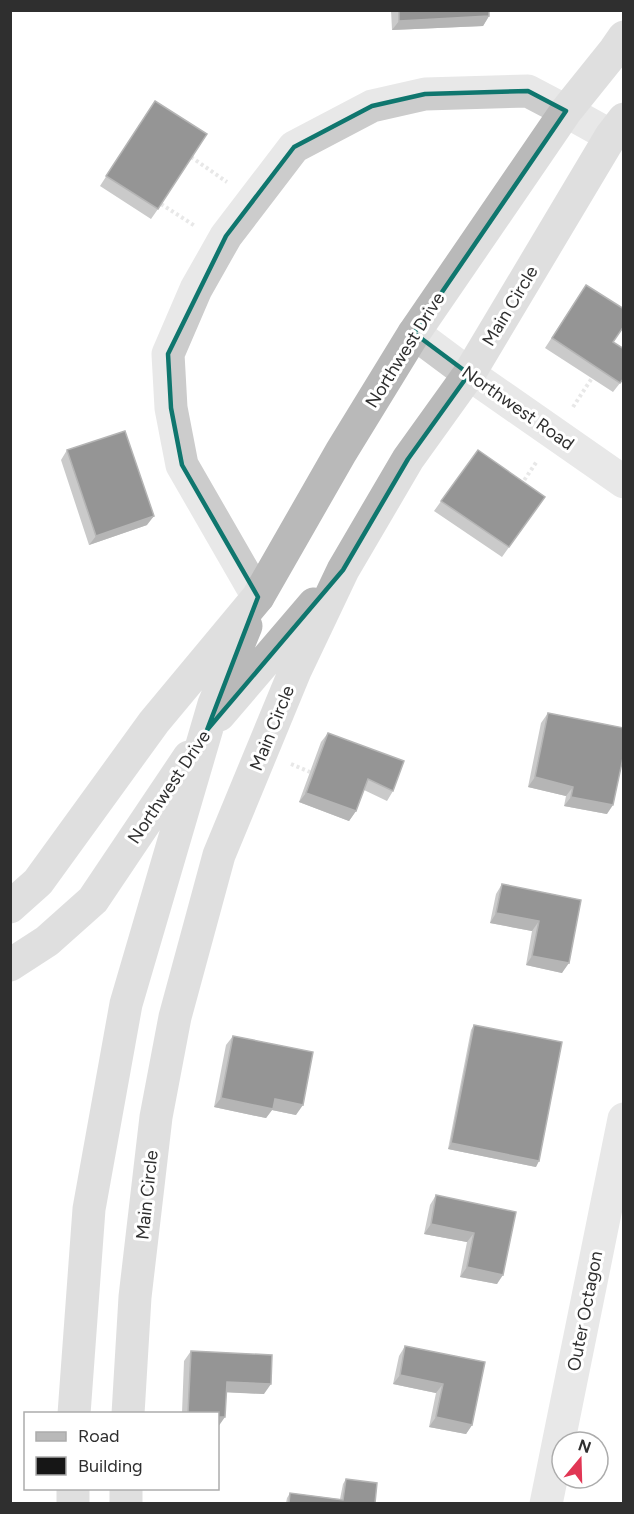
<svg xmlns="http://www.w3.org/2000/svg" width="634" height="1514" viewBox="0 0 634 1514" font-family="Figtree,sans-serif">
<style>
.lines{fill:none;stroke-linecap:round;stroke-linejoin:round}
.path{stroke:#ccc;stroke-width:4;stroke-dasharray:3 3;stroke-linecap:butt}
.street{stroke:#ccc;stroke-width:33}
.secondary{stroke:#b9b9b9;stroke-width:33}
.wall{fill:#8a8a8a}
.shaded-wall{fill:#5c5c5c}
.building{fill:#161616;stroke:#5c5c5c;stroke-width:1.5}
.marked{fill:none;stroke:#0f766e;stroke-width:4.5;stroke-linejoin:round}
.labels{text-anchor:middle;dominant-baseline:central;stroke-width:6;stroke-linejoin:round;paint-order:stroke}
.street-label{font-size:18px;fill:#2f2f2f;stroke:#fff}
</style>
<rect width="100%" height="100%" fill="#fff"/>
<g class="lines">
<path class="path" d="M 191,157 L 227,182
M 161,204 L 195,226
M 573,407 L 592,378
M 521,485 L 537,461
M 291,764 L 310,772"/>
<path class="street" d="M 414,333 L 469,374 L 624,482
M 258,597 L 182,465 L 171,408 L 168,354 L 196,289 L 226,236 L 294,147 L 372,106 L 425,94 L 528,91 L 566,111 L 611,136
M 546,1504 L 624,1119"/>
<path class="secondary" d="M 219,715 L 314,604
M 10,907 L 38,882 L 154,722 L 258,597 L 341,452 L 414,333 L 566,111 L 615,50 L 624,37
M 10,965 L 47,941 L 93,900 L 189,757
M 74,1414 L 89,1209 L 126,1004 L 214,704 L 246,626
M 128,1414 L 135,1297 L 156,1117 L 175,1017 L 219,855 L 295,671 L 343,570 L 408,459 L 469,374 L 611,136 L 624,119
M 73,1504 L 73,1488
M 126,1504 L 126,1488"/>
</g>
<path class="wall" d="M 391,10 L 489,10 L 489,16 L 483,26 L 392,30 Z
M 149,110 L 158,209 L 151,219 L 100,186 Z
M 586,285 L 624,378 L 613,392 L 545,348 Z
M 67,450 L 147,525 L 89,545 L 61,460 Z
M 478,450 L 545,497 L 502,557 L 434,511 Z
M 548,713 L 607,814 L 564,806 L 566,796 L 528,787 L 541,723 Z
M 328,733 L 393,791 L 387,801 L 364,790 L 356,811 L 349,821 L 299,802 L 321,742 Z
M 502,884 L 581,900 L 562,973 L 526,965 L 532,931 L 490,923 L 496,894 Z
M 474,1025 L 536,1167 L 448,1149 L 471,1030 Z
M 233,1036 L 296,1115 L 272,1110 L 266,1118 L 214,1107 L 226,1045 Z
M 436,1195 L 516,1212 L 497,1284 L 460,1277 L 467,1242 L 424,1234 L 430,1205 Z
M 405,1346 L 485,1362 L 472,1425 L 466,1434 L 429,1427 L 436,1393 L 393,1384 L 399,1356 Z
M 191,1351 L 264,1394 L 226,1392 L 218,1427 L 218,1413 L 182,1413 L 184,1361 Z
M 346,1479 L 375,1503 L 286,1503 L 287,1498 L 290,1493 L 340,1499 L 343,1484 Z"/>
<path class="shaded-wall" d="M 489,16 L 483,26 L 392,30 L 399,21 Z
M 154,516 L 147,525 L 89,545 L 96,536 Z
M 535,777 L 573,787 L 566,796 L 528,787 Z
M 306,793 L 356,811 L 349,821 L 299,802 Z
M 571,797 L 613,805 L 607,814 L 564,806 Z
M 496,913 L 539,921 L 532,931 L 490,923 Z
M 532,956 L 569,963 L 562,973 L 526,965 Z
M 221,1098 L 275,1099 L 303,1105 L 296,1115 L 272,1110 L 266,1118 L 214,1107 Z
M 451,1143 L 539,1161 L 536,1167 L 448,1149 Z
M 431,1224 L 474,1233 L 467,1242 L 424,1234 Z
M 467,1267 L 503,1275 L 497,1284 L 460,1277 Z
M 400,1375 L 443,1384 L 436,1393 L 393,1384 Z
M 227,1382 L 271,1384 L 264,1394 L 220,1392 Z
M 218,1417 L 225,1417 L 218,1427 Z
M 436,1417 L 472,1425 L 466,1434 L 429,1427 Z"/>
<path class="building" d="M 399,10 L 489,10 L 489,16 L 399,21 Z
M 155,101 L 207,134 L 158,209 L 106,176 Z
M 586,285 L 624,309 L 624,326 L 613,342 L 624,349 L 624,378 L 620,383 L 552,338 Z
M 125,431 L 154,516 L 96,536 L 67,450 Z
M 478,450 L 545,497 L 509,547 L 441,501 Z
M 548,713 L 624,728 L 624,753 L 613,805 L 571,797 L 573,787 L 535,777 Z
M 328,733 L 404,761 L 393,791 L 368,779 L 356,811 L 306,793 Z
M 502,884 L 581,900 L 569,963 L 532,956 L 539,921 L 496,913 Z
M 474,1025 L 562,1042 L 539,1161 L 451,1143 Z
M 233,1036 L 313,1052 L 303,1105 L 275,1099 L 273,1109 L 221,1098 Z
M 436,1195 L 516,1212 L 503,1275 L 467,1267 L 474,1233 L 431,1224 Z
M 405,1346 L 485,1362 L 472,1425 L 436,1417 L 443,1384 L 400,1375 Z
M 191,1351 L 272,1355 L 271,1384 L 227,1382 L 225,1417 L 218,1417 L 218,1413 L 188,1413 Z
M 346,1479 L 377,1483 L 375,1503 L 289,1503 L 290,1493 L 343,1500 Z"/>
<path d="M0 0H634V1514H0ZM 528,91 L 566,111 L 414,333 L 469,374 L 408,459 L 343,570 L 207,730 L 258,597 L 182,465 L 171,408 L 168,354 L 226,236 L 294,147 L 372,106 L 425,94 Z" fill="#fff" fill-opacity=".55" fill-rule="evenodd"/>
<path class="marked" d="M 528,91 L 566,111 L 414,333 L 469,374 L 408,459 L 343,570 L 207,730 L 258,597 L 182,465 L 171,408 L 168,354 L 226,236 L 294,147 L 372,106 L 425,94 Z"/>
<g class="labels">
<g class="street-label">
<text transform="translate(510 306) rotate(-59)">Main Circle</text>
<text transform="translate(405 350) rotate(-58)">Northwest Drive</text>
<text transform="translate(518 408) rotate(35)">Northwest Road</text>
<text transform="translate(272 728) rotate(-68)">Main Circle</text>
<text transform="translate(169 787) rotate(-56)">Northwest Drive</text>
<text transform="translate(147 1195) rotate(-84)">Main Circle</text>
<text transform="translate(585 1311) rotate(-79)">Outer Octagon</text>
</g>
</g>
<rect width="634" height="1514" fill="none" stroke="#2f2f2f" stroke-width="24"/>
<rect x="24" y="1412" width="195" height="78" fill="#ffffff" stroke="#acacac" stroke-width="1.5"/>
<rect x="36" y="1432" width="30" height="9" fill="#b9b9b9" stroke="#acacac" stroke-width="1.5"/>
<text x="78" y="1442" font-size="18" fill="#2f2f2f">Road</text>
<rect x="36" y="1457" width="30" height="18" fill="#161616" stroke="#acacac" stroke-width="1.5"/>
<text x="78" y="1472" font-size="18" fill="#2f2f2f">Building</text>
<g transform="translate(580 1460) rotate(19)"><circle r="28" fill="#ffffff" stroke="#acacac" stroke-width="1.5"/>
<path d="M0-4.5L10 22L0 15L-10 22Z" fill="#e13654"/>
<text y="-9" font-size="16" font-weight="bold" text-anchor="middle" fill="#2f2f2f">N</text>
</g>
</svg>
